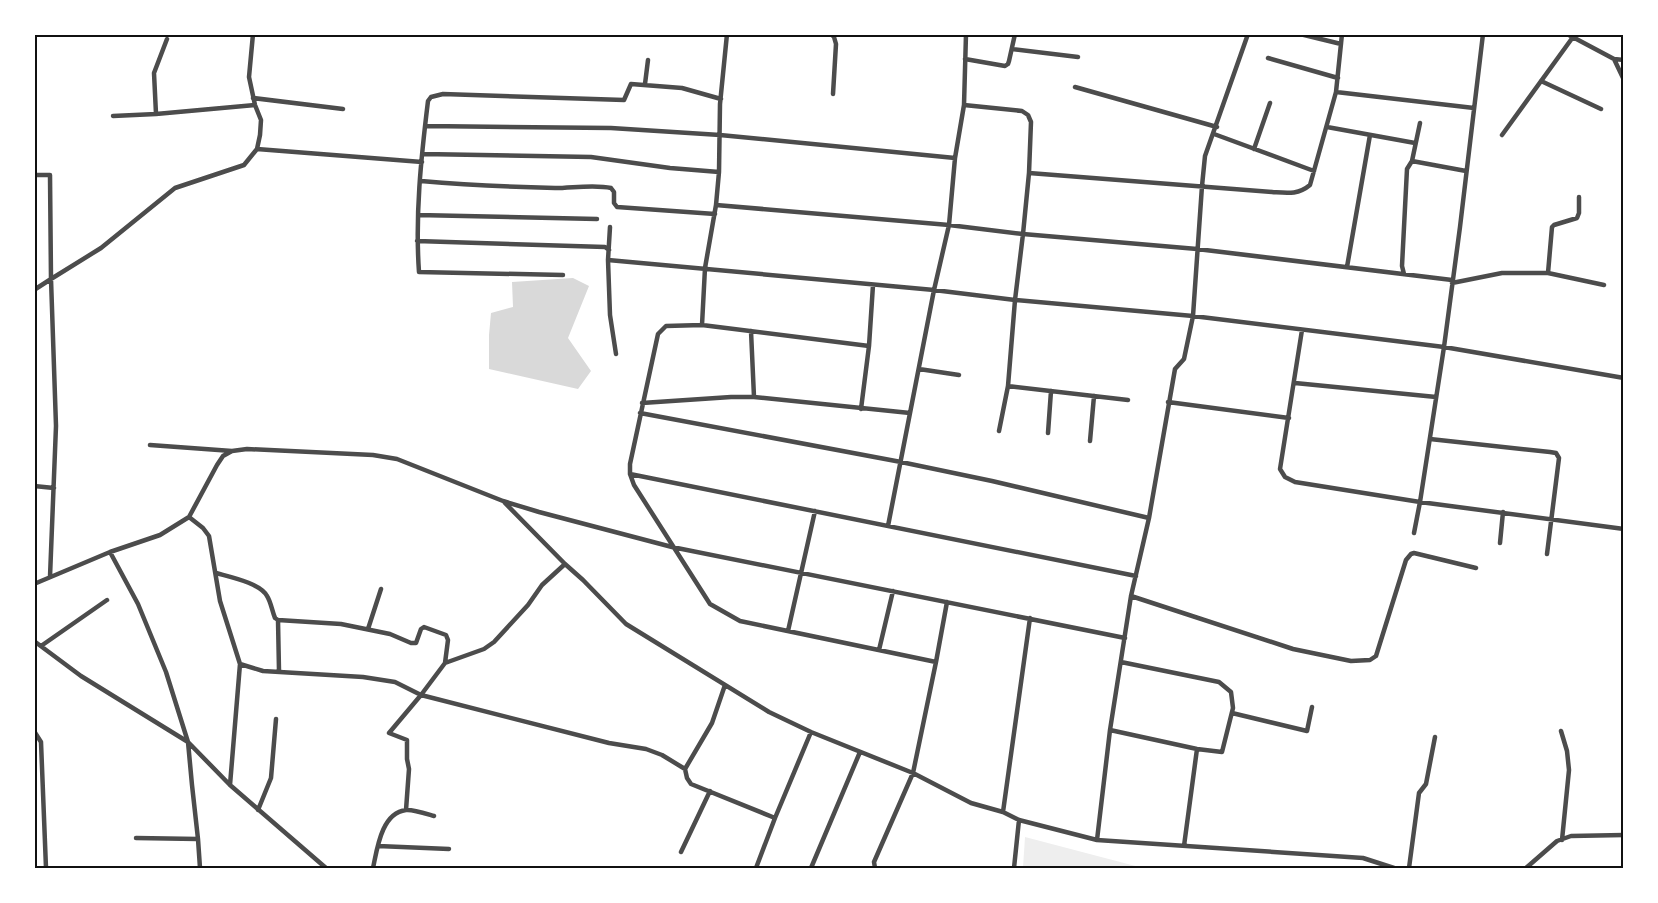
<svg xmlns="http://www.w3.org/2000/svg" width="1658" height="903" viewBox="0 0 1658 903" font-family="'DM Sans',sans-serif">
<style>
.green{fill:#eee}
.water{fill:#d9d9d9}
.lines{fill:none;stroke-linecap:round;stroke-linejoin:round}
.minor{stroke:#4c4c4c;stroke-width:4.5}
.neatline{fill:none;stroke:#111;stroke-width:2}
</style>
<rect width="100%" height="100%" fill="#fff"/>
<path class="green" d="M 1025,837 L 1143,868 L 1023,868 Z"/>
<path class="water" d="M 573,278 L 589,286 L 568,338 L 591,371 L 578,389 L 489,369 L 489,335 L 491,313 L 513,307 L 512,282 Z"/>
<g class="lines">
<path class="minor" d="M 831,34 L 834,37 L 836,44 L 833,94
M 1300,34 L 1341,44
M 1567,34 L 1614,59 L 1624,80
M 1012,49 L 1078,57
M 1268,58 L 1338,78
M 965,59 L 1005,66 L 1008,64 L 1009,61 L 1015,34
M 1614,59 L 1624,60
M 1541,81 L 1601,109
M 645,84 L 648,60
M 1075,87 L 1217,127
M 1336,92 L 1474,108
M 253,98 L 343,109
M 964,105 L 1022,111 L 1028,115 L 1031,122 L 1029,173 L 1023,234 L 1015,300 L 1008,386 L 999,431
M 156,114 L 154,73 L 167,39
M 113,116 L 156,114 L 255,105
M 426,126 L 611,128 L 720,135 L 955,158 L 949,225 L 934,290 L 888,526
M 1327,127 L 1415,143
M 1214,134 L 1314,171
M 1502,135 L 1573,37
M 257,149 L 422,162
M 1254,149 L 1270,103
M 423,154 L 591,157 L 670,168 L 719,172
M 955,158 L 964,105 L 966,34
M 1412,161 L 1420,123
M 1029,173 L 1272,192 C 1287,193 1298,195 1310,185 L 1336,92 L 1342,34
M 34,175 L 50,175 L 51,279 L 34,290
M 421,181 C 466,185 510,187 555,188 C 572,188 595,184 611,188 L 614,192 L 614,203 L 617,207 L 715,214
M 716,205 L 949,225 L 1023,234 L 1197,249 L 1452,280
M 418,215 L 597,219
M 417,241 L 605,247 L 609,250
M 608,260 L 610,227
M 1347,267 L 1370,135
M 1548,273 L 1604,285
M 1404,274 L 1402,266 L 1407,169 L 1412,161 L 1466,171
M 563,275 L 419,272 C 415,216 421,158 428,101 L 431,97 L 443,94 L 624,100 L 631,84 L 682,88 L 721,99
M 1452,283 L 1502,273 L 1548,273 L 1552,227 L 1554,225 L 1577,218 L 1579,213 L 1579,197
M 873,285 L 869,346 L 702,325 L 666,326 L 658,334 L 630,464 L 630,474 L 634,485 L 710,604 L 740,621 L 936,662 L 913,773 L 874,862 L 875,868
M 702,325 L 705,268 L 716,205 L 719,172 L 720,104 L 727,34
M 1302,330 L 1280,469 L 1285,477 L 1295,482 L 1420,502 L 1624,529
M 751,331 L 754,397
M 616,354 L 610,315 L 608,260 L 934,290 L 1015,300 L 1193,316 L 1444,347 L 1624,378
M 919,369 L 959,375
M 1295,383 L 1436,397
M 1008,386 L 1128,400
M 1168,402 L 1289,418
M 642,403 L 731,397 L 754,397 L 910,413
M 861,409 L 869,346
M 640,413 L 901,462 L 992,481 L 1149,518
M 1048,433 L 1051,391
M 1430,439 L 1550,452 L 1556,453 L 1559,458 L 1547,554
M 1090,441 L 1094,396
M 150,445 L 232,451
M 630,474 L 1136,576
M 34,486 L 54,488
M 505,503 L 565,564 L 583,580 L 626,624 L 769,712 L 811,732 L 913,773 L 971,803 L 1003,812 L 1019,820 L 1097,840 L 1363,858 L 1394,868
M 189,517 L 203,528 L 209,536 L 220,601 L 240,664 L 263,671 L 363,677 L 395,682 L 421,695 L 609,743 L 646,749 L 662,755 L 685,769 L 712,723 L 725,685
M 1414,533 L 1420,502 L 1444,347 L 1460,227 L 1483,34
M 1500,543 L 1503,512
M 110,552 L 138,604 L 166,672 L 188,742 L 192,785 L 198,839 L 200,868
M 216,573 C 230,577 260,583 267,596 C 271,602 272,611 275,618 L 278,620 L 279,671
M 50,577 L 56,426 L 51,279 L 101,248 L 175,188 L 244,165 L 257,149 L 260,135 L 261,120 L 255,105 L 249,77 L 253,34
M 34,584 L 110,552 L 160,535 L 189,517 L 217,465 L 223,456 L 232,451 L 247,449 L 373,455 L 397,459 L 503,501 L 539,512 L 672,547 L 1125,638
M 1131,596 L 1293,649 L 1351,661 L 1370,660 L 1376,656 L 1406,560 L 1411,554 L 1414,553 L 1476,568
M 278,620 L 341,624 L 390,634 L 411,643 L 416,643 L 421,629 L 424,627 L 446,635 L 448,640 L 445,663
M 368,629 L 381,589
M 788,631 L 815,511
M 34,641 L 81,676 L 188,742 L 230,785 L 326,868
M 41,646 L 107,600
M 879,650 L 893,591
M 936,662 L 947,602
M 1232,713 L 1307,731 L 1312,707
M 1110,730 L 1197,749 L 1222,752 L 1233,708 L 1231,692 L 1219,682 L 1121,662
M 34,731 L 41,742 L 46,868
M 1561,731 L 1567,751 L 1569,770 L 1562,840
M 685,769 L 687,778 L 691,784 L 775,818
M 230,785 L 240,664
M 258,810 L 271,778 L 276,719
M 406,810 L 409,769 L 407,759 L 407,740 L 389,733 L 421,695 L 445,663 L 484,649 L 494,642 L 528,605 L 542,585 L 565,564
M 1003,812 L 1030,618
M 136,838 L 198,839
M 1097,840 L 1110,730 L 1131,596 L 1149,518 L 1175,369 L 1184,359 L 1193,316 L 1202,186 L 1205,156 L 1248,34
M 378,846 L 449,849
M 1184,846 L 1197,749
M 681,852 L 710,791
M 373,868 C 377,850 381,813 406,810 C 412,809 427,814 434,816
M 756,868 L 775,818 L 811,732
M 811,868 L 860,752
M 1014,868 L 1019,820
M 1409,868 L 1419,793 L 1426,784 L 1435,737
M 1526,868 L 1557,841 L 1571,836 L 1624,835"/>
</g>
<rect width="1658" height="903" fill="none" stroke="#ffffff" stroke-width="72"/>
<rect x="36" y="36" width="1586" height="831" class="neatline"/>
</svg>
